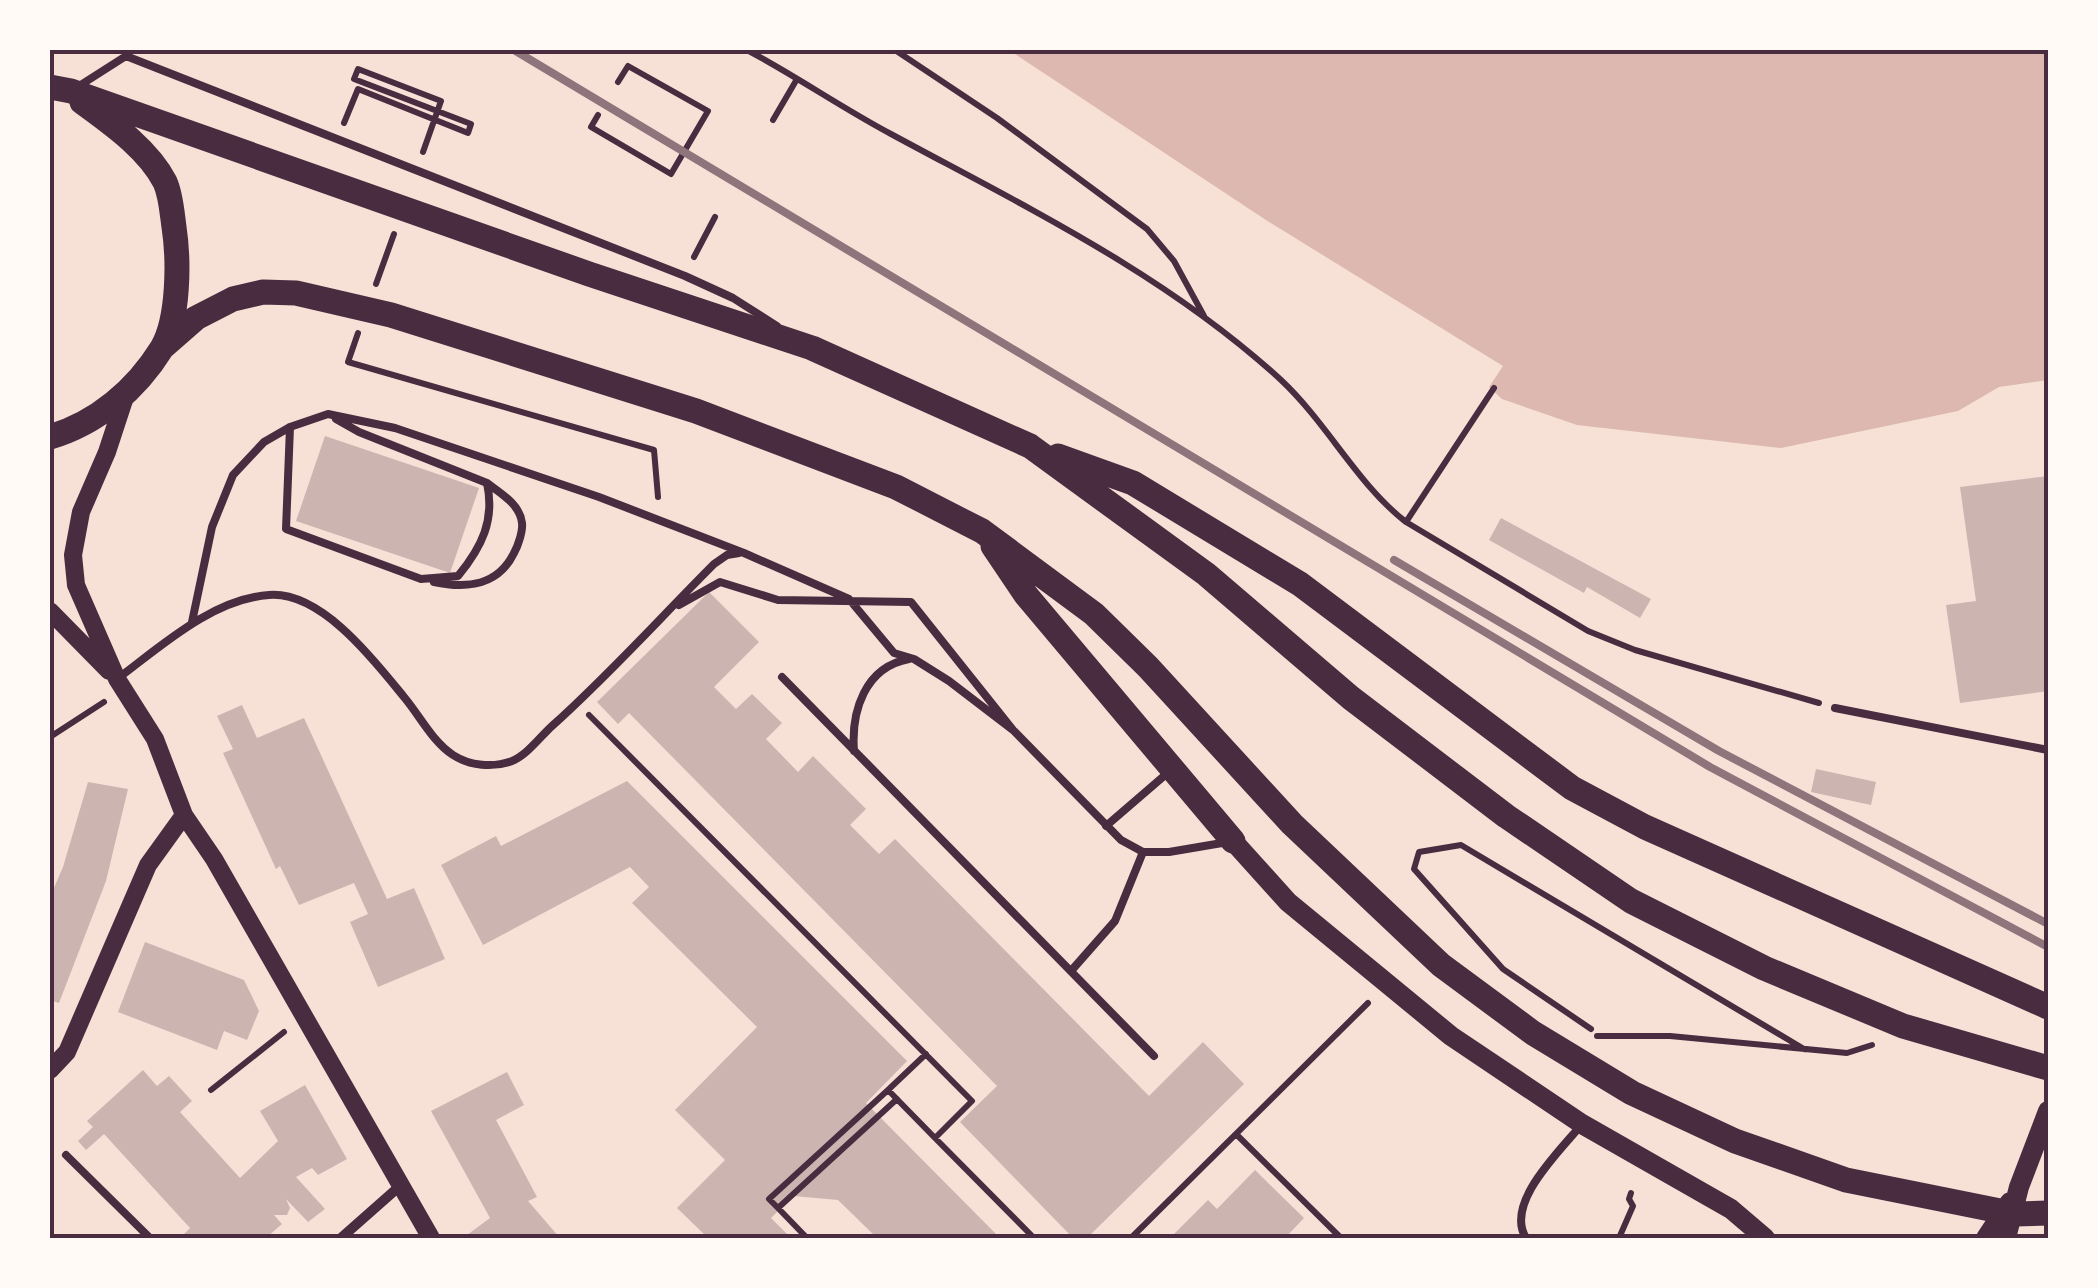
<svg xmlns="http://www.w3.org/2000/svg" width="2098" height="1288" viewBox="0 0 2098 1288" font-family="'PT Sans Narrow',sans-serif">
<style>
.water{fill:#dcb8b0}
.building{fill:#ccb4b1}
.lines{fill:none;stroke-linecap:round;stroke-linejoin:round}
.path{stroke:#4a2c40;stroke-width:6}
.service{stroke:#4a2c40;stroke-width:8}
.minor{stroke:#4a2c40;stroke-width:10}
.tertiary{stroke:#4a2c40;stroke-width:18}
.secondary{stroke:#4a2c40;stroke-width:20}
.primary{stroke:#4a2c40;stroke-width:25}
.rail{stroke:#8f747c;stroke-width:8}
.neatline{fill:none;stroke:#4a2c40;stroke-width:4}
</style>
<rect width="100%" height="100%" fill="#f7e1d7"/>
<path class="water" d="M 1009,50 L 2048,50 L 2048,380 L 1999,387 L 1958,411 L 1781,448 L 1577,425 L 1502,399 L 1489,387 L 1503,366 L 1269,222 Z"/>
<path class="building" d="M 325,436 L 479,488 L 450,573 L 296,521 Z
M 2048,476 L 2048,691 L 1960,703 L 1946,605 L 1976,601 L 1960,487 Z
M 1501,518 L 1651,599 L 1640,618 L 1587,587 L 1584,593 L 1489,540 Z
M 709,592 L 759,642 L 714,687 L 736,709 L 752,694 L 782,723 L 766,739 L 798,772 L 813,756 L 866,809 L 850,825 L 879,854 L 895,839 L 1149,1096 L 1203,1042 L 1244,1084 L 1087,1238 L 1073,1238 L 960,1122 L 997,1086 L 629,713 L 618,724 L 597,702 Z
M 242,705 L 257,738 L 304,718 L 387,899 L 414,888 L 445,959 L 378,987 L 350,922 L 368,914 L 354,883 L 299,905 L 280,866 L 276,869 L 223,753 L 233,749 L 217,716 Z
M 1816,769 L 1876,782 L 1871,805 L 1811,792 Z
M 627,781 L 907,1061 L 866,1103 L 1000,1238 L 877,1238 L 838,1200 L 793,1196 L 771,1218 L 791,1238 L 708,1238 L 677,1208 L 725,1160 L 675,1110 L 757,1027 L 632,903 L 649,887 L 630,867 L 483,945 L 441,865 L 496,836 L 501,846 Z
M 88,782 L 128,789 L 106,881 L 59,1003 L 50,1000 L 50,897 L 63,867 Z
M 145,942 L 244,980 L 259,1011 L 247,1040 L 224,1031 L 217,1050 L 118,1012 Z
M 143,1070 L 157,1086 L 169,1076 L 192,1101 L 180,1112 L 240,1178 L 278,1141 L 260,1111 L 305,1085 L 347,1159 L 318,1175 L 312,1168 L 296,1177 L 325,1209 L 308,1222 L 286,1199 L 290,1208 L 287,1215 L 274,1215 L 282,1224 L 266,1238 L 180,1238 L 190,1228 L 104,1134 L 86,1150 L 78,1141 L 93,1127 L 87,1121 Z
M 507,1072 L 524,1105 L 496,1120 L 537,1197 L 528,1201 L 560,1238 L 469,1238 L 467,1235 L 490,1218 L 431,1111 Z
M 1255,1170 L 1304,1218 L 1285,1238 L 1170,1238 L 1208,1200 L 1217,1209 Z"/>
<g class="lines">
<path class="path" d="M 747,50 C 796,76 842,108 891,134 C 1026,207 1167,275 1281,380 C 1327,423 1358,485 1406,522 L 1588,631 L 1635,650 L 1819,703
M 895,50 L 997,118 L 1147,229 L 1174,261 L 1204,316
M 598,115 L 591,127 L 671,174 L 708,111 L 628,66 L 618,82
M 773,120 L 797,79
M 344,123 L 358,89 L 468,133 L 471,124 L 354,79 L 358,69 L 441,101 L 423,152
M 694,257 L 715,217
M 376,284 L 394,234
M 358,333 L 348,362 L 654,450 L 658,497
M 1406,522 L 1494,388
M 589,715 L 972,1101 L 935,1138 L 1034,1238
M 50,737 L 104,702
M 1591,1029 L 1503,969 L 1414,869 L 1419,852 L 1461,845 L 1804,1049
M 1597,1036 L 1670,1036 L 1847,1053 L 1872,1045
M 926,1054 L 888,1090 L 935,1138
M 211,1090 L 284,1032
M 1236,1134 L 1341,1238
M 778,1208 L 769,1199 L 888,1090
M 807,1238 L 778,1208 L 897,1099
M 1131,1238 L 1368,1003
M 1619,1238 L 1633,1206 L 1629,1199 L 1631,1193"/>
<path class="service" d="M 126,56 L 685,276 L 733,298 L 777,326
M 79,86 L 126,56 L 129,50
M 290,427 L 286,529 L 421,579 L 458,576 C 482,547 495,520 487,483 L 359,432 L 336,419
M 434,582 C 467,589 498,586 514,553 C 518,546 523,531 522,523 C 520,504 500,493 487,483
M 679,605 L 720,582 L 778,600 L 911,602 L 1013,730 L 1121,840 L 1143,852 L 1169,852 L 1228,842
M 192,622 L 212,527 L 233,475 L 264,442 L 290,427 L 328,414 L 395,428 L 599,497 L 744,553 L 849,599 L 894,653 L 914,659 L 949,681 L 1013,730
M 782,677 L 1154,1056
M 117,679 C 160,647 212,599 269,595 C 321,591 374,660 404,697 C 420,716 432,741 453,755 C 470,766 493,768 512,761 C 527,755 540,737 552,726 C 609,675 660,618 714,564 L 727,555 L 739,553
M 1835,708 L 2048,750
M 854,751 C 851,711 865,667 909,659
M 1106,826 L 1171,770
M 1071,971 L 1115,921 L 1143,852
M 66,1155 L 150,1238
M 1526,1238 C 1504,1203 1561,1150 1582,1124"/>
<path class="minor" d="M 341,1238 L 401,1185"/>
<path class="tertiary" d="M 127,391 L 107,452 L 81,512 L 73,555 L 76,585 L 117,679 L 155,739 L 184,815 L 214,859 L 431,1238
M 50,611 L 109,671
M 50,1070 L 67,1052 L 148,865 L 184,815"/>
<path class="secondary" d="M 1233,841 L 1288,902 L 1451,1036 L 1582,1124 L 1731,1209 L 1765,1238
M 1986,1238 L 2010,1202
M 2006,1238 L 2019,1187 L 2048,1111"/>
<path class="primary" d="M 50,87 L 71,91 L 589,274 L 812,348 L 1030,446 L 1206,574 L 1351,698 L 1506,816 L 1631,901 L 1764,968 L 1903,1026 L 2048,1068
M 164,346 L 196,318 L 233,299 L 263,292 L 296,293 L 391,315 L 696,411 L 896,487 L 982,531 L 1094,614 L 1148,667 L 1292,824 L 1441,965 L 1533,1033 L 1632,1093 L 1735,1141 L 1846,1180 L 2015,1214 L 2048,1213
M 50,437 C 97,423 136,390 162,348 C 179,319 179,260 174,227 C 172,213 171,195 165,182 C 148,149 112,124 82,102
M 1058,456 L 1133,483 L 1300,584 L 1572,788 L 1645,827 L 2048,1007
M 993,546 L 1026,595 L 1233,841"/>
<path class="rail" d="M 514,50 L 1710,767 L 2048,947
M 1394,560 L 1719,751 L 2048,924"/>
</g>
<rect width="2098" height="1288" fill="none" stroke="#fffaf5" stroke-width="105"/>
<rect x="52" y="52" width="1994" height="1184" class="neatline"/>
</svg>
